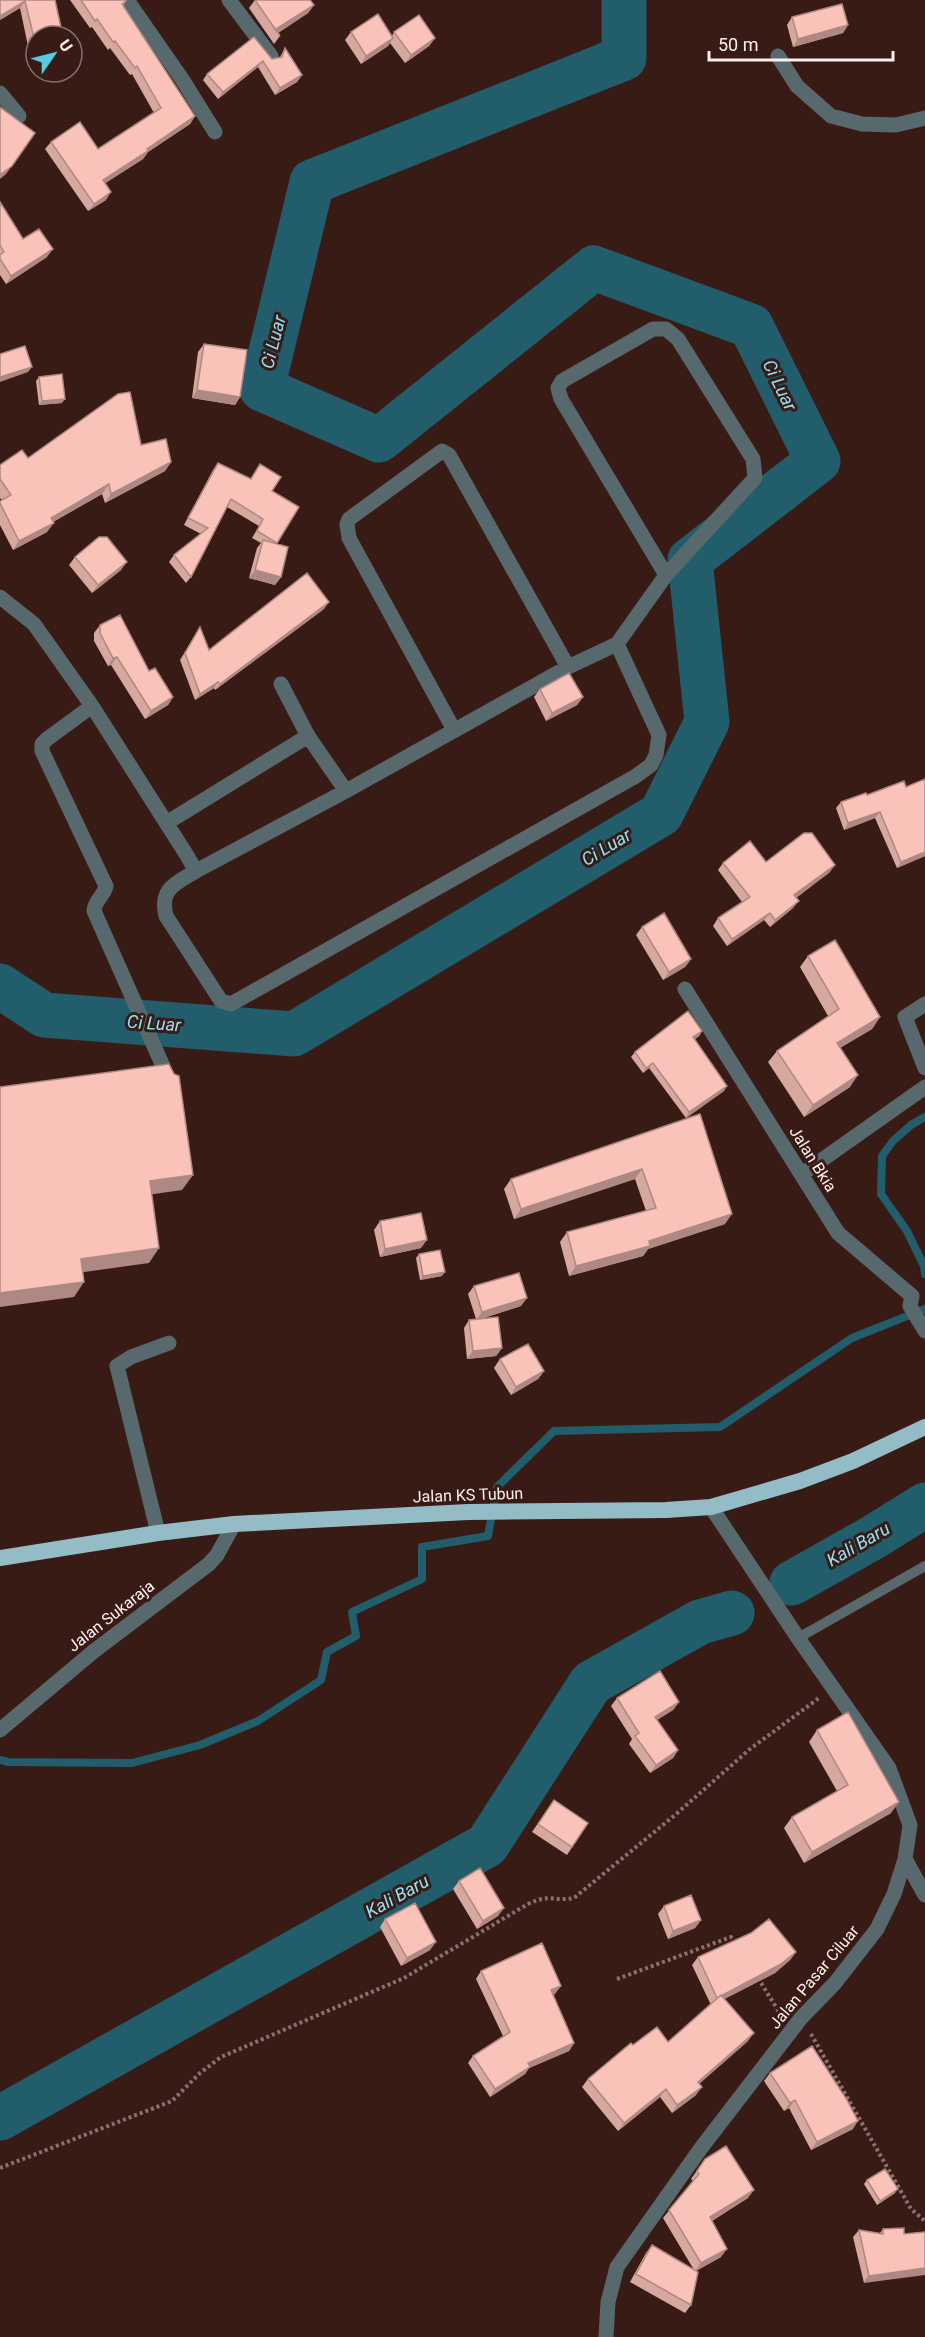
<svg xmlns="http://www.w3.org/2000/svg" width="925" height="2337" viewBox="0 0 925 2337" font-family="Roboto,sans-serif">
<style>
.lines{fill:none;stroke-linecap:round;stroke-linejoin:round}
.stream{stroke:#215d6a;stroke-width:8}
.river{stroke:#215d6a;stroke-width:45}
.path{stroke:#89726e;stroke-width:4;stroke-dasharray:3 3;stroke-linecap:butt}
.service{stroke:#58696e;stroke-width:10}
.minor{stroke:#58696e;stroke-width:15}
.trunk{stroke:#94bcc6;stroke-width:16}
.wall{fill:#d6a89f}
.shaded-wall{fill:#ae8882}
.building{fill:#f9c3b9;stroke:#ae8882;stroke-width:1.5}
.labels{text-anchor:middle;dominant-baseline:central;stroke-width:6;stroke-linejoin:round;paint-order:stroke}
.street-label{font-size:16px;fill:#fcefed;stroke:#391b16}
.water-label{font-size:18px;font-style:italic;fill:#8de3f8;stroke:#391b16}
</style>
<rect width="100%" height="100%" fill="#391b16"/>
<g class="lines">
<path class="stream" d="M 925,1117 L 911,1125 L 893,1141 L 882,1156 L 881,1194 L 907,1231 L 924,1266 L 925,1274
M 0,1760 L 8,1762 L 132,1763 L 200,1745 L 258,1721 L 321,1680 L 327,1652 L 356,1636 L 352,1612 L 422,1579 L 422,1547 L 488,1536 L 497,1487 L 554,1431 L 720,1427 L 852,1338 L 925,1309"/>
<path class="river" d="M 0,986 L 44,1015 L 294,1034 L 661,814 L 707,722 L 690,560 L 818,461 L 751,326 L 594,268 L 379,440 L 262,389 L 312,182 L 624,58 L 624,0
M 792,1583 L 872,1538 L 925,1505
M 0,2118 L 487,1845 L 591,1683 L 700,1622 L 732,1613"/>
<path class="path" d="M 758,1978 L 781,2015
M 617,1979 L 731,1937 L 736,1945
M 811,2034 L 911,2209 L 925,2221
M 0,2168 L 172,2101 L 200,2073 L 221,2057 L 404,1978 L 528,1904 C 551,1893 555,1902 574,1898 L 675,1815 L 750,1749 L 819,1698"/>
<path class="service" d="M 798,1638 L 925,1566"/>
<path class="minor" d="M 127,0 L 182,79 L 215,132
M 229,0 L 271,56
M 778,56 L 797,86 L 831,116 L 862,124 L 896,125 L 925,118
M 0,93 L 19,116
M 0,597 L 34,624 L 92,706 L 186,854 L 196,871 C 176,883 159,889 166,916 L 221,1001 L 231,1004 L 636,776 L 651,765 L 656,755 L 659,735 L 617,644 L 666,575 L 755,478 L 753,459 L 678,339 L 666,329 L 653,329 L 562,381 L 558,388 L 561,399 L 666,575
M 281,684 L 308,736
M 92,706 L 47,739 L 42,744 L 42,751 L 106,886 C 104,896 94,901 94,911 L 170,1082
M 454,730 L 349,538 L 347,524 L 349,519 L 442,451 L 449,455 L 453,462 L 568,667
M 168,822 L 308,736 L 346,791
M 196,871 L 346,791 L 568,667 L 617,644
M 685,989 L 838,1233 L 912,1296 L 910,1306 L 925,1331
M 925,1004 L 905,1017 L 925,1068
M 802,1174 L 925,1087
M 158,1533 L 117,1366 L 131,1357 L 169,1343
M 0,1730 L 94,1651 L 209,1564 L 217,1555 L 234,1524
M 905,1859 L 925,1895
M 606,2337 L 608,2302 L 617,2267 L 701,2148 L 801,2018 L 835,1983 L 877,1929 L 894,1894 L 905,1859 L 910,1825 L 889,1768 L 798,1638 L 711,1507"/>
<path class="trunk" d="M 0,1558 L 158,1533 L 234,1524 L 468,1512 L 666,1510 L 711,1507 L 800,1481 L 853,1461 L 925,1427"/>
</g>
<path class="wall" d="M 0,0 L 55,0 L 62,32 L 60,36 L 36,36 L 36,44 L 28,46 L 20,8 L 0,20 Z
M 70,0 L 126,0 L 123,6 L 195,116 L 190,124 L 148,152 L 143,159 L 105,183 L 106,200 L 88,211 L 45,149 L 51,142 L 98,149 L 154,113 L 132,74 L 130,75 L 110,48 L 108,50 L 92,27 L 90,28 Z
M 255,0 L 314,5 L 308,13 L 278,33 L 280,36 L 274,44 L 249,8 Z
M 792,17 L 848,25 L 843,33 L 793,47 L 787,25 Z
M 351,32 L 392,36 L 394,32 L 435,38 L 429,46 L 405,63 L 390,43 L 388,46 L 361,64 L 345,40 Z
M 285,48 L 302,75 L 297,82 L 275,95 L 258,67 L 218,99 L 203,80 L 207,74 L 280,57 Z
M 0,202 L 23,239 L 47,257 L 6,284 L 0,275 Z
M 204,344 L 240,397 L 235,405 L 192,398 L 198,352 Z
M 39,377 L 62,403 L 39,405 L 36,381 Z
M 141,445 L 171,462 L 165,471 L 105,503 L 102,494 L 53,522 L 47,532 L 13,550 L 0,525 L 0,501 L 2,500 L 0,498 L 0,465 L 28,458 Z
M 218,463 L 251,479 L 260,464 L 272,491 L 299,507 L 277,544 L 281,577 L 275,585 L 249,578 L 257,548 L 261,543 L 252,538 L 259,526 L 227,507 L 191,577 L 186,583 L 169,562 L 174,555 L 201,534 L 184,525 L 213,470 Z
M 75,557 L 121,570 L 92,593 L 69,565 Z
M 324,609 L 215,690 L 214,688 L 195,700 L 180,660 L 200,627 L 209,650 Z
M 100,625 L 149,671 L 173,697 L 168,705 L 145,719 L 111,665 L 108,666 L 94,641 L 94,633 Z
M 540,689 L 583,697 L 577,705 L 546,721 L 534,697 Z
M 925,779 L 925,856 L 897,868 L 875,818 L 844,830 L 836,808 L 841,802 L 906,787 Z
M 766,862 L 830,872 L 796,898 L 793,908 L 770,927 L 764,920 L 727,946 L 713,926 L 718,918 L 742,902 L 718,870 L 723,863 Z
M 642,927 L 691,959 L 685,967 L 663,980 L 636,935 Z
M 808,956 L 880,1017 L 872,1029 L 840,1048 L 850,1087 L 804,1117 L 768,1062 L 777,1051 L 828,1016 L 800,967 Z
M 702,1031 L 699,1036 L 695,1039 L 724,1091 L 686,1118 L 649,1068 L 643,1073 L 631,1057 L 635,1052 Z
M 700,1114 L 725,1224 L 648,1249 L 643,1256 L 569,1276 L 560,1242 L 567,1232 L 646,1211 L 635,1179 L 514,1219 L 504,1189 L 511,1179 Z
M 380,1221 L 421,1248 L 380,1257 L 374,1230 Z
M 419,1254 L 442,1276 L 420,1280 L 416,1258 Z
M 474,1286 L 521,1306 L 481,1319 L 502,1348 L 496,1356 L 467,1359 L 464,1328 L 469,1320 L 476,1319 L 468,1294 Z
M 500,1359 L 544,1371 L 538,1379 L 511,1395 L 494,1368 Z
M 617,1698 L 679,1702 L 673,1710 L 657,1720 L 678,1750 L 673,1758 L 650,1773 L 629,1744 L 632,1739 L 611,1706 Z
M 817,1730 L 891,1813 L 804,1863 L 784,1828 L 792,1817 L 837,1791 L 809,1742 Z
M 554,1800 L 588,1823 L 567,1855 L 532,1832 Z
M 459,1881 L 498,1916 L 477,1929 L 453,1889 Z
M 664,1906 L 701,1920 L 695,1928 L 668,1939 L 658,1914 Z
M 385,1919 L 430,1950 L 401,1966 L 380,1927 Z
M 796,1952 L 790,1960 L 775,1973 L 724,1999 L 748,2041 L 699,2084 L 696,2095 L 672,2113 L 660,2097 L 618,2131 L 582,2087 L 588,2079 L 633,2045 L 668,2042 L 711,2005 L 692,1965 L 698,1957 Z
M 481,1971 L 555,1994 L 553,1995 L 574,2043 L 569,2051 L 529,2068 L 525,2074 L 490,2097 L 468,2063 L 473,2056 L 503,2036 L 476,1979 Z
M 770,2073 L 853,2129 L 811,2150 L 789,2108 L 784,2111 L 764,2081 Z
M 705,2159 L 748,2198 L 712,2221 L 721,2257 L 696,2271 L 691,2305 L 685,2313 L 630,2282 L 646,2253 L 652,2245 L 694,2270 L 663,2218 L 693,2181 L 691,2179 Z
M 867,2180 L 895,2193 L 877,2205 L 864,2184 Z
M 904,2228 L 864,2283 L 853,2237 L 859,2230 L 880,2233 L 883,2229 Z"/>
<path class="shaded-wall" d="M 25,1 L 20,8 L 0,20 L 0,16 Z
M 314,5 L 308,13 L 278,33 L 276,30 Z
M 848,25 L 843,33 L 793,47 L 798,39 Z
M 62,32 L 60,36 L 45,36 Z
M 34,38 L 36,38 L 36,44 L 28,46 Z
M 393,38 L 388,46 L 361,64 L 366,56 Z
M 435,38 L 429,46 L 405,63 L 411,55 Z
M 263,61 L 258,67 L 218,99 L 223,92 Z
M 302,75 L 297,82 L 275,95 L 280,88 Z
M 195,116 L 190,124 L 148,152 L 143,159 L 98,188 L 103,180 L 147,149 Z
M 30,141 L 6,174 L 0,179 L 0,175 Z
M 111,192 L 106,200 L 88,211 L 94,204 Z
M 53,249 L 47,257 L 6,284 L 11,276 Z
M 32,367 L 28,372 L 0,382 L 0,377 Z
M 197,390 L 240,397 L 235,405 L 192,398 Z
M 65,399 L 62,403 L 39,405 L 42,401 Z
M 171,462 L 165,471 L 105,503 L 111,494 Z
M 109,484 L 102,494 L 44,527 L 51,518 Z
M 54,523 L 47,532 L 13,550 L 19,541 Z
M 127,562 L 121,570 L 92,593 L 98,585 Z
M 255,570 L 281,577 L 275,585 L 249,578 Z
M 329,602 L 324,609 L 215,690 L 220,684 Z
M 117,657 L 111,665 L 108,666 L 113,658 Z
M 218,682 L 214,688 L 195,700 L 200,694 Z
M 173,697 L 168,705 L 145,719 L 151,711 Z
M 583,697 L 577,705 L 546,721 L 552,713 Z
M 880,812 L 875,818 L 844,830 L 848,823 Z
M 925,852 L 925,856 L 897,868 L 901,862 Z
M 835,865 L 830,872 L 789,903 L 794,895 Z
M 799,901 L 793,908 L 770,927 L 775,920 Z
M 770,913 L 764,920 L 727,946 L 732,939 Z
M 691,959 L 685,967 L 663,980 L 669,972 Z
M 880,1017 L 872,1029 L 828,1055 L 837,1043 Z
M 702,1031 L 699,1036 L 690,1042 L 693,1037 Z
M 653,1063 L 649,1068 L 643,1073 L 646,1068 Z
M 858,1075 L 850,1087 L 804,1117 L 813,1105 Z
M 727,1086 L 724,1091 L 686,1118 L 689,1112 Z
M 642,1169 L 635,1179 L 514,1219 L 521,1209 Z
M 193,1175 L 182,1190 L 140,1196 L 150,1181 Z
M 732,1214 L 725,1224 L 648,1249 L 643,1256 L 569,1276 L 576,1266 Z
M 427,1240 L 421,1248 L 380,1257 L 385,1249 Z
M 159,1248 L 149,1263 L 70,1274 L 81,1259 Z
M 445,1272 L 442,1276 L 420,1280 L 423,1276 Z
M 84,1282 L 74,1297 L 0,1307 L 0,1293 Z
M 527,1298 L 521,1306 L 476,1320 L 482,1312 Z
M 502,1348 L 496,1356 L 467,1359 L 473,1351 Z
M 544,1371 L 538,1379 L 511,1395 L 516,1387 Z
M 679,1702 L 673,1710 L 649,1725 L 655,1717 Z
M 678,1750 L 673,1758 L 650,1773 L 656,1765 Z
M 899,1802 L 891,1813 L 804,1863 L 812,1852 Z
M 504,1908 L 498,1916 L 477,1929 L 483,1921 Z
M 701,1920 L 695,1928 L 668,1939 L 673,1931 Z
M 436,1942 L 430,1950 L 401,1966 L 407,1958 Z
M 796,1952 L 790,1960 L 775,1973 L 711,2006 L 717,1998 Z
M 561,1986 L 555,1994 L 545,1998 L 551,1990 Z
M 754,2033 L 748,2041 L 692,2090 L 698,2082 Z
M 574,2043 L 569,2051 L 529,2068 L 525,2074 L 490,2097 L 495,2089 L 528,2063 Z
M 702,2087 L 696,2095 L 672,2113 L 677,2105 Z
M 666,2089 L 660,2097 L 618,2131 L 624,2123 Z
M 795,2100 L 789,2108 L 784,2111 L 790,2103 Z
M 858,2121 L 853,2129 L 811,2150 L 817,2142 Z
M 898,2189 L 895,2193 L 877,2205 L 880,2201 Z
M 754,2190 L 748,2198 L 704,2225 L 710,2217 Z
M 727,2249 L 721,2257 L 695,2271 L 701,2263 Z
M 925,2268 L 925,2275 L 864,2283 L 869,2276 Z"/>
<path class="building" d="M 0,0 L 55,0 L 62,32 L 45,36 L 36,36 L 36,38 L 34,38 L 25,1 L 0,16 Z
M 81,0 L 126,0 L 126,1 L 122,4 L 195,116 L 147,149 L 148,151 L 103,180 L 111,192 L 94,204 L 51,142 L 80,122 L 98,149 L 161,108 L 137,66 L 135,68 L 115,41 L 113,42 L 97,19 L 95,21 Z
M 255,0 L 310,0 L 314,5 L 276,29 L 280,36 Z
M 842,4 L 848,25 L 798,39 L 792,17 Z
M 378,14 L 393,38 L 366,56 L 351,32 Z
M 419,15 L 435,38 L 411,55 L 394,32 Z
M 254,37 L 272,59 L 282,57 L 285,48 L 302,75 L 280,88 L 263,61 L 223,92 L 207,74 Z
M 0,107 L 35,133 L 12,166 L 0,175 Z
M 0,202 L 23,239 L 39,229 L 53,249 L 11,276 L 0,259 L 0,255 L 4,252 L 0,245 Z
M 204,344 L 247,350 L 240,397 L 197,390 Z
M 25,346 L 32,367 L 0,377 L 0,354 Z
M 62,374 L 65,399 L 42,401 L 39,377 Z
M 130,392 L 141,445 L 166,439 L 171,462 L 111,494 L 109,484 L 51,518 L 54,523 L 19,541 L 0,503 L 0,501 L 11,495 L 0,479 L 0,465 L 22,450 L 28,458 L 118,394 Z
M 218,463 L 251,479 L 260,464 L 281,477 L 272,491 L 299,507 L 277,543 L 257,531 L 263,519 L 231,499 L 191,577 L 174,555 L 208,528 L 188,518 Z
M 99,537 L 107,537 L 127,562 L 98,585 L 75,557 Z
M 263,540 L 288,547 L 281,577 L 255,570 Z
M 307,573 L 329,602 L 220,684 L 218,682 L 200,694 L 185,653 L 200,627 L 209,650 Z
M 120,615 L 149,671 L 155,668 L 173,697 L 151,711 L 117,657 L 113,658 L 100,633 L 100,625 Z
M 569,673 L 583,697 L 552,713 L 540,689 Z
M 925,779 L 925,852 L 901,862 L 880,812 L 848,823 L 841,802 L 866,793 L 867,795 L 904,781 L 906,787 Z
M 804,833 L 812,833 L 835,865 L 794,895 L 799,901 L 775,920 L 770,913 L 732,939 L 718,918 L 750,897 L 723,863 L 750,841 L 766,862 Z
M 664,913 L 691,959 L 669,972 L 642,927 Z
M 835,940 L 880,1017 L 837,1043 L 858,1075 L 813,1105 L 777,1051 L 839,1009 L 808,956 Z
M 688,1011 L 702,1031 L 693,1037 L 727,1086 L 689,1112 L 653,1063 L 646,1068 L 635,1052 Z
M 169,1064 L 174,1074 L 179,1076 L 193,1175 L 150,1181 L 159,1248 L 81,1259 L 84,1282 L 0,1293 L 0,1087 Z
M 700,1114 L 732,1214 L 649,1241 L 650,1246 L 576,1266 L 567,1232 L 656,1208 L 642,1169 L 521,1209 L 511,1179 Z
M 421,1213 L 427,1240 L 385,1249 L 380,1221 Z
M 440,1250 L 445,1272 L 423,1276 L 419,1254 Z
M 519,1273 L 527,1298 L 482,1312 L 474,1286 Z
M 498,1317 L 502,1348 L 473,1351 L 469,1320 Z
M 528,1344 L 544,1371 L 516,1387 L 500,1359 Z
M 660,1671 L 679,1702 L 655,1717 L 678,1750 L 656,1765 L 635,1736 L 639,1733 L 617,1698 Z
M 848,1712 L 899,1802 L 812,1852 L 792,1817 L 848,1785 L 817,1730 Z
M 554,1800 L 588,1823 L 572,1847 L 538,1824 Z
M 480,1868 L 504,1908 L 483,1921 L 459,1881 Z
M 691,1895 L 701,1920 L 673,1931 L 664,1906 Z
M 415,1903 L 436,1942 L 407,1958 L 385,1919 Z
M 769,1919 L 796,1952 L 781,1964 L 717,1998 L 698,1957 L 751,1933 Z
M 542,1943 L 561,1986 L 551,1990 L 574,2043 L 528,2063 L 530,2067 L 495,2089 L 473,2056 L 510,2032 L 481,1971 Z
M 721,1995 L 754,2033 L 698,2082 L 702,2087 L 677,2105 L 666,2089 L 624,2123 L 588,2079 L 631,2043 L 633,2045 L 657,2027 L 668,2042 Z
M 812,2046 L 847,2100 L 858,2121 L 817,2142 L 795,2100 L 790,2103 L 770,2073 Z
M 726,2146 L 754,2190 L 710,2217 L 727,2249 L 701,2263 L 669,2210 L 699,2174 L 697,2171 L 705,2159 Z
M 885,2169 L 898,2189 L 880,2201 L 867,2180 Z
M 904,2228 L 904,2234 L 925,2232 L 925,2268 L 869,2276 L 859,2230 L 883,2234 L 883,2229 Z
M 652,2245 L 698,2272 L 691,2305 L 636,2274 Z"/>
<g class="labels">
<g class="street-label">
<text transform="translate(813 1159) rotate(58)">Jalan Bkia</text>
<text transform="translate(468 1495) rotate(-2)">Jalan KS Tubun</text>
<text transform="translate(111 1616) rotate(-38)">Jalan Sukaraja</text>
<text transform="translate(814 1977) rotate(-50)">Jalan Pasar Ciluar</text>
</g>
<g class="water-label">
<text transform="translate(273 342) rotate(-76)">Ci Luar</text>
<text transform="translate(780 385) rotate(64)">Ci Luar</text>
<text transform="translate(606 847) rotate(-31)">Ci Luar</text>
<text transform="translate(154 1023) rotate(4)">Ci Luar</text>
<text transform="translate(858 1544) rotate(-30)">Kali Baru</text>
<text transform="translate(397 1896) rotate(-29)">Kali Baru</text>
</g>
</g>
<g transform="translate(54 54) rotate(55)"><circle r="28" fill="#391b16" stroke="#87706c" stroke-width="1.5"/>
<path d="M0-4.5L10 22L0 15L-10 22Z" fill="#57c9e2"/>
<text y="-9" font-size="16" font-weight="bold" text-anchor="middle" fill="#fcefed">U</text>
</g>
<path d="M709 51v9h184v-9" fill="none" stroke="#fcefed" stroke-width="3"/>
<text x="718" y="51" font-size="18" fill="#fcefed" stroke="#391b16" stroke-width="4.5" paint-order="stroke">50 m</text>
</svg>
